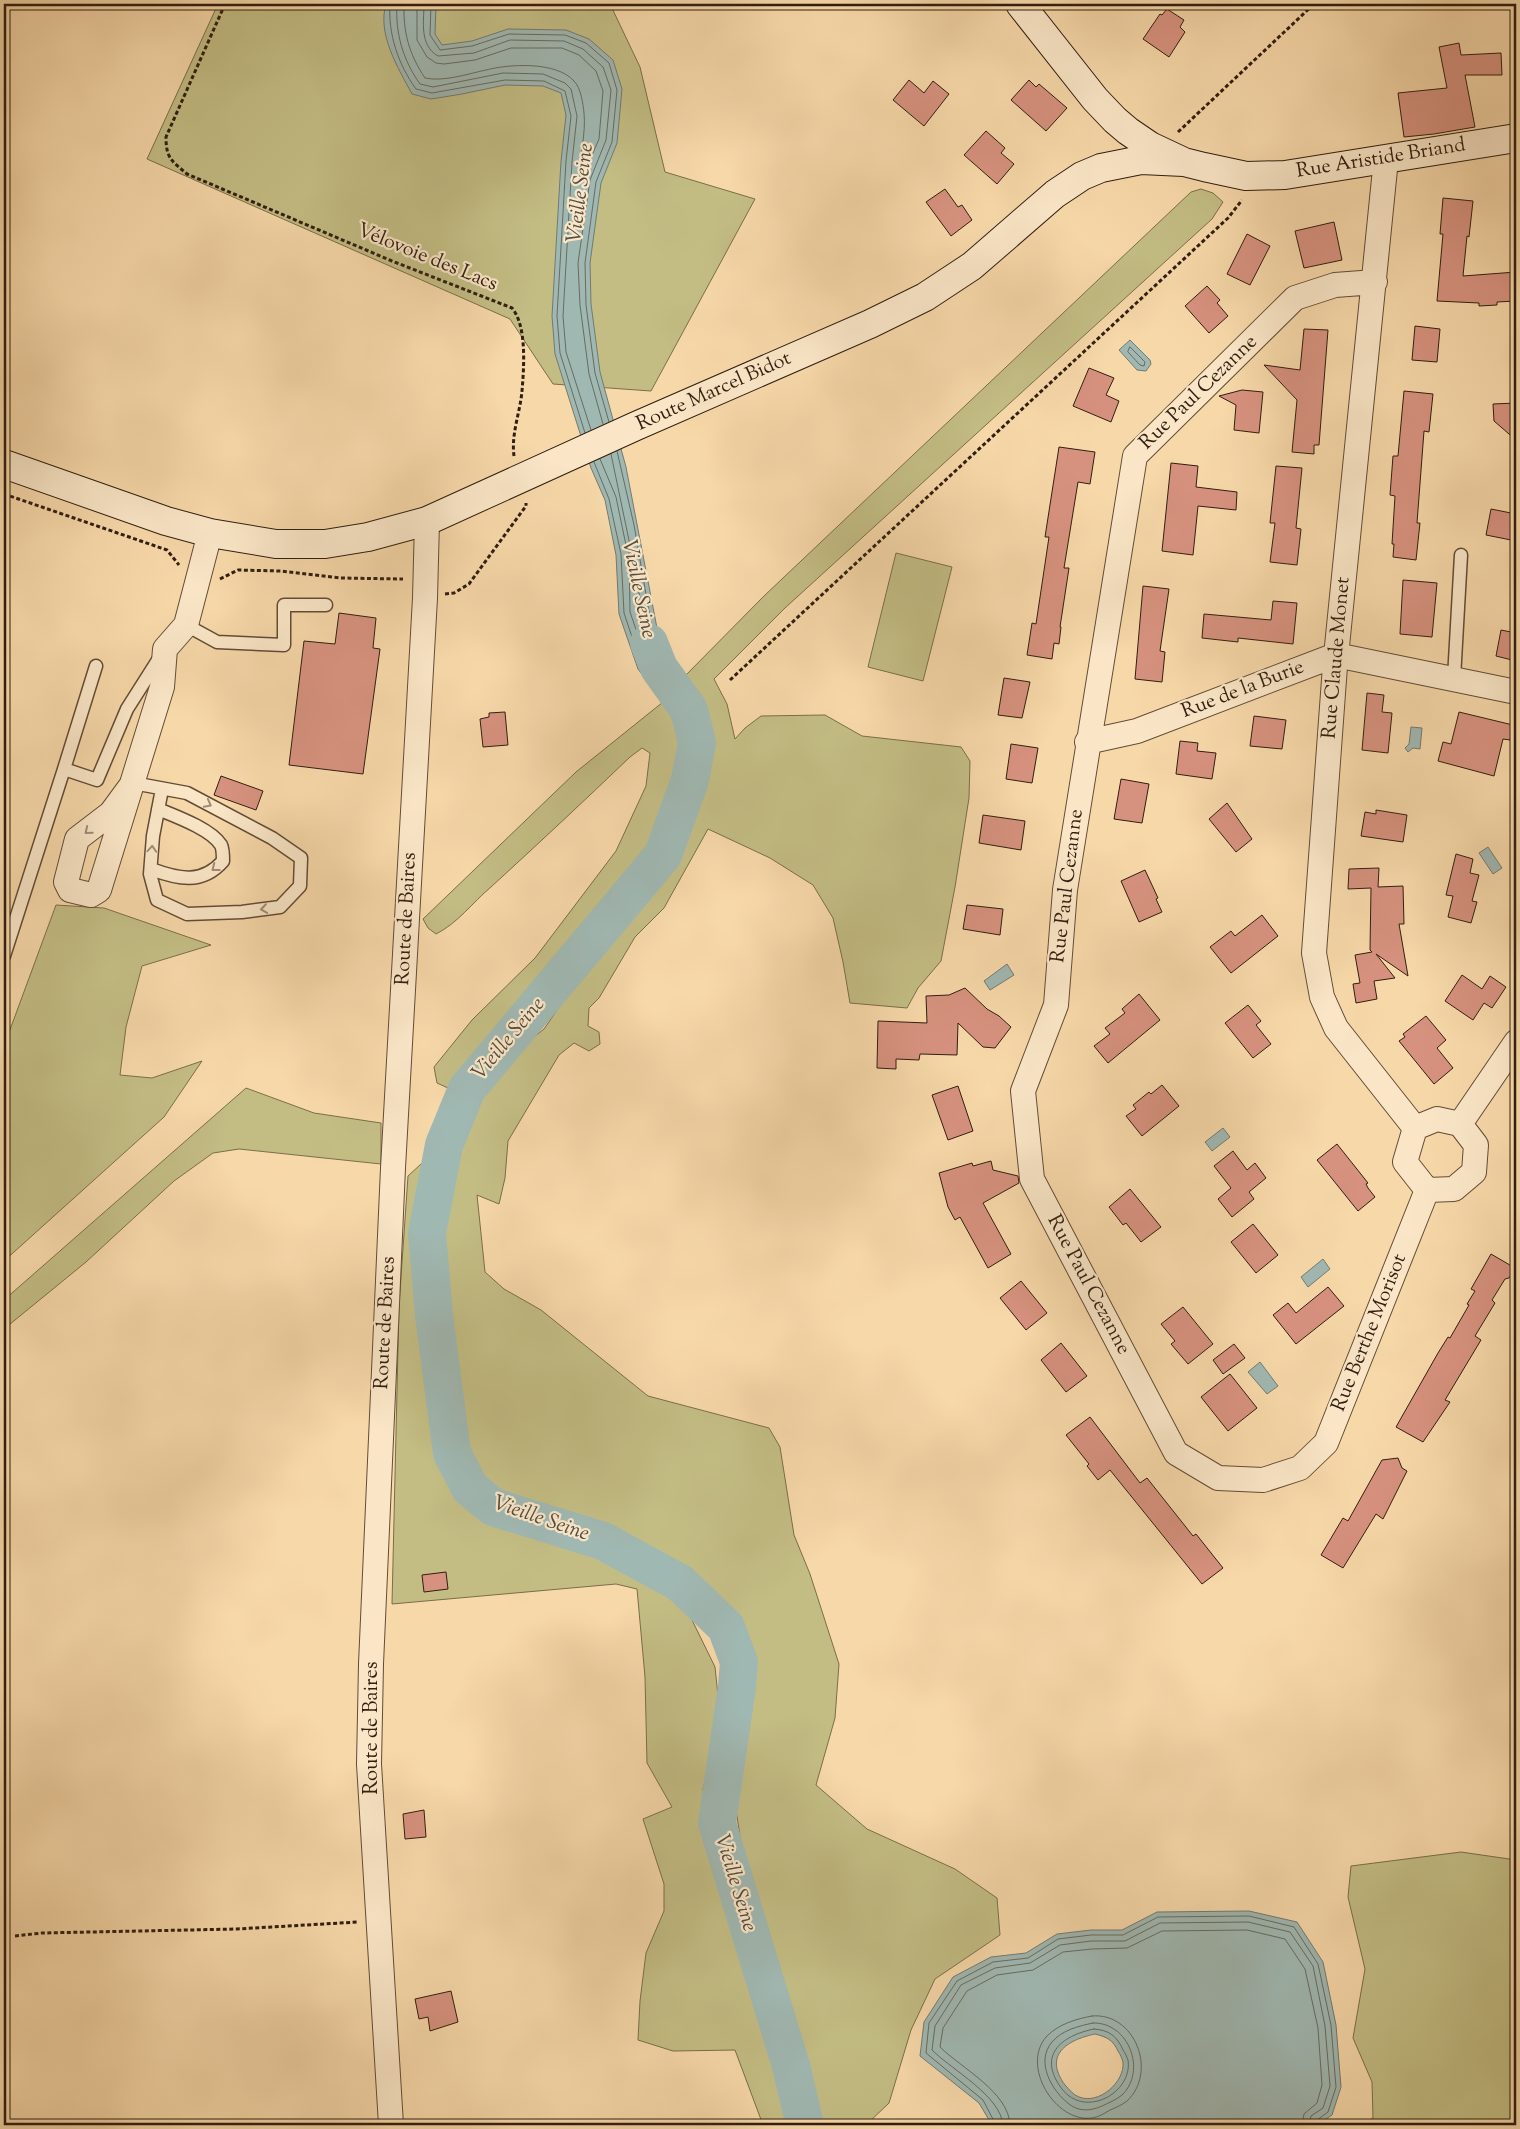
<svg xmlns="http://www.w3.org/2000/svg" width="1520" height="2129" viewBox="0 0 1520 2129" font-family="'Sorts Mill Goudy',serif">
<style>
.green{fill:#c3bd84;stroke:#7a6e4a}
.water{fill:#a0b8b2;stroke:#737a71;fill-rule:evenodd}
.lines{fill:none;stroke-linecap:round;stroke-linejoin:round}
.shore{stroke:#686b61;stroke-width:1}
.river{stroke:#a0b8b2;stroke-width:38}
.building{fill:#d7927f;stroke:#301e10}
.lane-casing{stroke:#624c36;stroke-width:15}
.street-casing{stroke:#624c36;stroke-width:26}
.secondary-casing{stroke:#301e10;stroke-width:30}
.path{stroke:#301e10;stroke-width:3;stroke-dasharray:4 2.5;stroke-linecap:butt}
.lane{stroke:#fae6c7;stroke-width:12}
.street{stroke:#fae6c7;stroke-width:24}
.secondary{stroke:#fae6c7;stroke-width:28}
.oneway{stroke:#9f8c75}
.labels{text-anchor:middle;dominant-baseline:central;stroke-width:4.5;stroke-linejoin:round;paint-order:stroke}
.street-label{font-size:20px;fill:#301e10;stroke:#fae6c7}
.water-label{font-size:21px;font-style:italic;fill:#524c41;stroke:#fae6c7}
</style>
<rect width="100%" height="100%" fill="#f7d8a9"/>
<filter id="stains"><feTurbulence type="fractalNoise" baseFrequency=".004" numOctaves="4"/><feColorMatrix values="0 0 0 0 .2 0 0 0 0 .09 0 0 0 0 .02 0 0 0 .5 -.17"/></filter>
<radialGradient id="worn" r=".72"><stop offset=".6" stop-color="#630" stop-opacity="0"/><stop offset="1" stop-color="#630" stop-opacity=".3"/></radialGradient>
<path class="green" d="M 218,4 L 610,4 L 640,67 L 665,172 L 755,199 L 651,391 L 553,384 L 510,319 L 147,159 Z
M 1201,189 L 1213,193 L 1223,202 L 1212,219 L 785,608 L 714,679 L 727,704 L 735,739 L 745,728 L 761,716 L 825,715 L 862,736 L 961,747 L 970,761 L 969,798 L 955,887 L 941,961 L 918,988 L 907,1008 L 850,1003 L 843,962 L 833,918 L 813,885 L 770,858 L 708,829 L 664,908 L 635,937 L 599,998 L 589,1008 L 588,1026 L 599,1032 L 600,1044 L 589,1051 L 574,1043 L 559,1055 L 508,1141 L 505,1178 L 499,1204 L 477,1195 L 485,1272 L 504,1289 L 541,1310 L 648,1396 L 769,1428 L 780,1447 L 794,1535 L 810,1574 L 839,1664 L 835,1718 L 816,1785 L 867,1829 L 955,1869 L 997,1898 L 1000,1935 L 935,1979 L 911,2030 L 889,2103 L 866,2125 L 818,2125 L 813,2098 L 744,1862 L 736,1810 L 737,1790 L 752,1709 L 751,1665 L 737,1623 L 669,1566 L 603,1530 L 493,1501 L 470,1478 L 458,1445 L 444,1356 L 432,1245 L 438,1201 L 461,1122 L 488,1074 L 544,1029 L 590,962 L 657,880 L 694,805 L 706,749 L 705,718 L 683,678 L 764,596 L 1191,192 Z
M 896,553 L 952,567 L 923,681 L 868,667 Z
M 663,702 L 681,722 L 687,737 L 685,768 L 646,852 L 605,901 L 555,966 L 460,1077 L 448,1088 L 437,1083 L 434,1067 L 472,1020 L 535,958 L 616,851 L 646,786 L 650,753 L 642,748 L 630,757 C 584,801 538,844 491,887 C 472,903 458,923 436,934 L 428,928 L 423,919 L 576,772 Z
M 56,905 L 104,908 L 211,945 L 142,966 L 126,1027 L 120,1075 L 152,1078 L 202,1061 L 164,1117 L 4,1261 L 4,1046 Z
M 246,1088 L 314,1113 L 381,1123 L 381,1164 L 239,1149 L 213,1153 L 174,1181 L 86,1262 L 4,1329 L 4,1300 Z
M 434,1152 L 426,1189 L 419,1248 L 441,1447 L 460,1490 L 489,1514 L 589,1548 L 670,1589 L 692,1620 L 715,1667 L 721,1725 L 703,1789 L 796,2125 L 763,2125 L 735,2050 L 673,2051 L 638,2040 L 640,2001 L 646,1953 L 664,1911 L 664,1884 L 643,1819 L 672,1807 L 647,1763 L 645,1677 L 637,1589 L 616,1584 L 392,1604 L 399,1306 L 408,1176 Z
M 1461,1852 L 1516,1860 L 1516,2125 L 1362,2125 L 1373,2118 L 1372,2082 L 1353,2038 L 1365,1969 L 1348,1897 L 1351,1866 Z"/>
<path class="water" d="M 386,4 L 436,4 L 435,34 L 442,45 L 472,41 L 508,29 L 566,30 L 589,39 L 613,60 L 622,89 L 617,143 L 601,183 L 590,263 L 591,304 L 600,372 L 626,467 L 657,628 L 665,649 L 683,678 L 663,702 L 638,669 L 619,614 L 616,555 L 605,500 L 591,468 L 555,354 L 552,316 L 561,161 L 566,115 L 561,93 L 543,86 L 505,85 L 462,94 L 431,99 L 412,94 C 398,68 377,34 386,4 Z
M 1130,340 L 1150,360 L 1151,364 L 1146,371 L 1137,370 L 1119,350 Z
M 1411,727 L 1422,728 L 1420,749 L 1413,748 L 1408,752 L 1405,748 L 1409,744 Z
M 1488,847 L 1502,868 L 1493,874 L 1479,853 Z
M 1007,964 L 1014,975 L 990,990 L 984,981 Z
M 1223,1128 L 1230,1137 L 1212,1151 L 1205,1142 Z
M 1323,1259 L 1330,1269 L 1308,1287 L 1301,1277 Z
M 1260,1362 L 1278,1386 L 1267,1394 L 1248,1372 Z
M 1249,1911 L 1297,1922 L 1323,1962 L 1336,2025 L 1341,2087 L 1332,2115 L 1317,2125 L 992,2125 L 979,2103 L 920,2056 L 924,2022 L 953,1977 L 991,1957 L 1026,1953 L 1057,1934 L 1091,1930 L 1122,1930 L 1157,1912 ZM 1095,2034 C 1107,2037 1113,2040 1118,2051 C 1120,2054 1122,2058 1123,2062 C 1125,2082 1099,2105 1079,2097 C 1073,2095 1069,2089 1065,2085 C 1043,2055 1067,2040 1095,2034 Z"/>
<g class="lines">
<path class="shore" d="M 390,4 C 388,34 398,64 416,89 L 432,93 L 505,80 L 544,81 L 565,91 L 571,116 L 566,161 L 557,316 L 560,353 L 585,433
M 397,4 C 395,33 403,60 420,84 L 433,87 L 503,73 L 543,74 L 565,83 L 571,89 L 577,116 L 572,162 L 563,316 L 566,352 L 591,430
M 404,4 C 403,32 409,54 425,78 C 444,82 467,74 486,70 C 509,64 556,61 574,81 C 581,88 583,104 584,113 C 586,133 580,155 579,174 L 580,177 L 583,176 L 599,139 L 603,91 L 596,71 L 579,55 L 562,48 L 511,48 L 475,60 L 444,64 L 436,63 L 427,57 L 417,40 L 417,4
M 424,4 C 424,22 419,45 438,56 L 474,53 L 510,40 L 564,41 L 583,49 L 603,67 L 611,90 L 606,140 L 590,180 L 578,263 L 580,305 L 589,374 L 603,424
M 431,4 L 430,35 L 440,50 L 472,46 L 509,34 L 565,35 L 586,43 L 609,63 L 617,90 L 612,142 L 596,182 L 585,263 L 586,305 L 595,373 L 609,422
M 1130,347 L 1145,362 L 1144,366 L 1140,365 L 1128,352 Z
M 600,459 L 616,497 L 627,550 L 629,552 L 630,612 L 648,664 L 664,682 L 668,676 L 655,654 L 646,632 L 632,554 L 630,552 L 631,550 L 611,454
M 594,462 L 609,499 L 621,554 L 624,613 L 642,667 L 664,692 L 676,677 L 660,651 L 652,629 L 634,525 L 617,451
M 1092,2016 C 1135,2012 1158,2072 1127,2101 C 1122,2105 1115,2108 1110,2110 C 1105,2113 1099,2117 1092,2118 C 1055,2123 1020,2065 1047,2036 C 1059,2024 1076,2019 1092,2016 Z
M 1093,2023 C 1129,2022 1147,2071 1122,2095 C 1116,2100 1108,2103 1102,2106 C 1091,2111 1079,2112 1069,2104 C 1052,2091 1035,2062 1052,2042 C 1062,2030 1079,2026 1093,2023 Z
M 1094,2029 C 1109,2030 1117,2036 1123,2050 C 1125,2053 1127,2057 1128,2060 C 1133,2093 1085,2119 1062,2089 C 1037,2056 1060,2036 1094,2029 Z
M 996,2125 L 983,2100 L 926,2053 L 929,2023 L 957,1981 L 993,1962 L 1028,1958 L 1058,1939 L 1091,1935 L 1123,1935 L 1158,1917 L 1249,1916 L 1294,1927 L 1318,1964 L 1331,2025 L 1336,2087 L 1328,2112 L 1317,2120 L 1315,2125
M 1003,2125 C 1001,2096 952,2070 932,2050 L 935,2026 L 961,1985 L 995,1968 L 1030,1963 L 1060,1945 L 1091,1941 L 1125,1941 L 1160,1923 L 1248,1922 L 1290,1932 L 1313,1966 L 1325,2026 L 1330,2086 L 1323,2108 L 1311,2116 L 1309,2125
M 1010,2125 C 1009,2092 961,2068 940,2047 L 943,2028 L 967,1991 L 997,1975 L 1033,1970 L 1063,1952 L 1092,1949 L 1127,1948 L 1162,1931 L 1247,1930 L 1285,1939 L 1305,1969 L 1318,2028 L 1322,2085 L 1317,2103 L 1304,2114 L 1302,2125"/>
<path class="river" d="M 649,643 L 659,668 L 689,710 L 697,743 L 690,780 L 663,855 L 467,1089 L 444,1145 L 427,1233 L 434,1315 L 452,1453 L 470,1488 L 493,1507 L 603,1541 L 680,1583 L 726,1627 L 739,1662 L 737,1687 L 717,1823 L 791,2066 L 805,2125"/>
</g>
<path class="building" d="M 1167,9 L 1184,20 L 1180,27 L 1185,32 L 1169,57 L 1143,39 L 1160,14 L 1162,15 Z
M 1459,43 L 1461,55 L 1501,53 L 1502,75 L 1465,75 L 1475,127 L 1434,134 L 1404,137 L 1398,93 L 1447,88 L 1439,47 Z
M 909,80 L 924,93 L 933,81 L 949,94 L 924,126 L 893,100 Z
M 1029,80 L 1036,87 L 1039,84 L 1067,108 L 1046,131 L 1011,100 Z
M 986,131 L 1005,148 L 1001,153 L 1014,164 L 997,184 L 964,155 Z
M 945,189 L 958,207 L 962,205 L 972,220 L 951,236 L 926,202 Z
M 1443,198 L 1473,201 L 1469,237 L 1467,236 L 1463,276 L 1516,272 L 1516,301 L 1497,302 L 1497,305 L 1479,306 L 1479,303 L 1437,301 L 1443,234 L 1440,234 Z
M 1334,222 L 1342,260 L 1304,268 L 1295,231 Z
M 1247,234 L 1270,246 L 1250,285 L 1227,274 Z
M 1207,286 L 1220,300 L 1217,303 L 1228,316 L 1209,333 L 1185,306 Z
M 1415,326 L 1440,329 L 1437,362 L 1412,360 Z
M 1304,329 L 1328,330 L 1319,445 L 1314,445 L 1314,454 L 1292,452 L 1297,400 L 1264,365 L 1300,370 Z
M 1089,368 L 1114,378 L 1106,395 L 1119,401 L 1111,422 L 1073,406 Z
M 1242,390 L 1263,392 L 1259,433 L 1234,430 L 1236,405 L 1219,396 Z
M 1404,391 L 1433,394 L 1429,432 L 1424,431 L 1417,523 L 1420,523 L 1416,560 L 1393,557 L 1394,544 L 1392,544 L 1395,496 L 1390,495 L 1393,456 L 1398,456 Z
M 1516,403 L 1516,440 L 1494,421 L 1493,404 Z
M 1059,447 L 1095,452 L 1090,484 L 1078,482 L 1064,568 L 1069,568 L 1060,627 L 1061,627 L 1059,644 L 1054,643 L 1052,659 L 1027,655 L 1032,623 L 1036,624 L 1049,537 L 1045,537 Z
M 1171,463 L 1198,466 L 1196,487 L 1237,492 L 1236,510 L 1198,506 L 1193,555 L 1162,551 Z
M 1276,466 L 1302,468 L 1296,528 L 1301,529 L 1297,565 L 1270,562 L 1275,523 L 1270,523 Z
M 1491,509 L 1516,514 L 1516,541 L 1486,535 Z
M 1403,580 L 1437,583 L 1432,637 L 1400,634 Z
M 1143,586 L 1169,589 L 1160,651 L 1165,652 L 1162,682 L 1135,679 Z
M 1273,601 L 1297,603 L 1293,644 L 1238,638 L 1238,642 L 1202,638 L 1204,614 L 1271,620 Z
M 339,613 L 376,618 L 373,648 L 380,649 L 363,774 L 289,765 L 304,641 L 335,644 Z
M 1501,630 L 1516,633 L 1516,661 L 1496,656 Z
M 1004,678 L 1030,682 L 1022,718 L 998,715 Z
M 1367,693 L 1384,695 L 1382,712 L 1392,713 L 1388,753 L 1362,750 Z
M 505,712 L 508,745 L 483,747 L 480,719 L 489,717 L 489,713 Z
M 1459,712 L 1513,725 L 1510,740 L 1503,739 L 1494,776 L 1438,761 L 1443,742 L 1451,744 Z
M 1254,716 L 1286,720 L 1282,749 L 1250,746 Z
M 1180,741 L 1198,743 L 1197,751 L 1216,753 L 1212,779 L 1176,774 Z
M 1011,744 L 1038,748 L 1032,783 L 1006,779 Z
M 221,776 L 263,791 L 256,810 L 214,795 Z
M 1121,779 L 1149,784 L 1142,823 L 1114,819 Z
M 1227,803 L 1252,839 L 1236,852 L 1209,819 Z
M 1376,810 L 1407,815 L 1403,842 L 1361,836 L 1365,812 L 1376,814 Z
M 983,815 L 1025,821 L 1021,850 L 979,843 Z
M 1456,854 L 1473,859 L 1470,873 L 1479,875 L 1472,901 L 1477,902 L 1471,923 L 1448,917 L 1453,896 L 1446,895 Z
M 1379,868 L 1378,887 L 1403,886 L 1404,924 L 1399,924 L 1408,976 L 1376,954 L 1395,978 L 1374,981 L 1377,999 L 1356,1003 L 1353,984 L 1360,983 L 1355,955 L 1372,952 L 1370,950 L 1371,888 L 1348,889 L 1349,869 Z
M 1145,870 L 1158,898 L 1156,899 L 1162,912 L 1139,922 L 1121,881 Z
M 967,905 L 1003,909 L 1000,935 L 963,929 Z
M 1262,915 L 1278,936 L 1231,973 L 1210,947 L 1231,931 L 1235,936 Z
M 1462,975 L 1482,989 L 1490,976 L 1506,987 L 1492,1008 L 1484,1003 L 1473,1020 L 1445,1001 Z
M 965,988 L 987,1009 L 999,1016 L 1011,1027 L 995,1048 L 983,1047 L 958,1023 L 957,1055 L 920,1054 L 919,1060 L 896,1059 L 896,1069 L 877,1068 L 878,1021 L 927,1023 L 926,996 L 949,995 Z
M 1139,994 L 1160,1020 L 1108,1063 L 1094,1046 L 1110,1034 L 1105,1028 L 1125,1013 L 1122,1009 Z
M 1248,1005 L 1261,1021 L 1256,1025 L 1271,1044 L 1253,1058 L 1225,1023 Z
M 1426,1016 L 1446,1040 L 1437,1048 L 1453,1068 L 1434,1084 L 1399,1041 L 1405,1037 L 1403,1034 Z
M 1162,1085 L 1179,1106 L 1142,1136 L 1126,1116 L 1136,1109 L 1133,1105 L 1149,1092 L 1151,1094 Z
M 958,1086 L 973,1131 L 948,1140 L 932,1095 Z
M 1337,1144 L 1368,1183 L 1366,1184 L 1368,1188 L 1375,1197 L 1358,1211 L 1317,1160 Z
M 1233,1151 L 1247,1170 L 1255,1163 L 1266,1178 L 1249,1192 L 1254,1199 L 1232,1217 L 1218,1199 L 1231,1188 L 1214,1166 Z
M 991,1161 L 993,1170 L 1018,1176 L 1019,1183 L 983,1203 L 1011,1254 L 988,1268 L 960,1217 L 955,1220 L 948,1207 L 939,1173 L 972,1163 L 973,1166 Z
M 1130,1189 L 1161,1227 L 1141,1242 L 1126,1223 L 1123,1225 L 1109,1207 Z
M 1253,1224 L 1278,1255 L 1256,1273 L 1231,1242 Z
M 1491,1254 L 1515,1268 L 1509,1278 L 1505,1279 L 1492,1300 L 1495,1303 L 1475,1336 L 1481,1340 L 1445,1400 L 1450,1402 L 1423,1442 L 1396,1427 L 1438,1353 L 1448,1337 L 1450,1338 L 1469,1305 L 1467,1304 L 1475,1291 L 1471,1289 Z
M 1021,1281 L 1047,1313 L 1026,1330 L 1000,1298 Z
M 1328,1287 L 1344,1306 L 1296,1344 L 1273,1315 L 1288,1303 L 1296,1313 Z
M 1183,1307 L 1213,1344 L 1188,1364 L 1171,1344 L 1175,1341 L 1161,1324 Z
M 1061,1343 L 1087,1376 L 1066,1392 L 1041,1360 Z
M 1234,1344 L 1245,1358 L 1223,1374 L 1213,1360 Z
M 1230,1374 L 1257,1408 L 1228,1431 L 1201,1397 Z
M 1090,1417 L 1140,1483 L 1147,1478 L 1193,1536 L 1196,1534 L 1223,1568 L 1202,1584 L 1110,1470 L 1098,1480 L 1087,1466 L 1089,1464 L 1066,1435 Z
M 1398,1458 L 1402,1468 L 1407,1471 L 1383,1519 L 1376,1514 L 1343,1568 L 1321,1555 L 1343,1518 L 1348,1521 L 1382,1460 Z
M 446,1572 L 448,1589 L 424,1592 L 422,1575 Z
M 424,1810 L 426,1837 L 405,1839 L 403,1814 Z
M 451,1991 L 458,2022 L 430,2031 L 428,2017 L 419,2019 L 415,1999 Z"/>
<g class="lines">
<defs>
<path id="lane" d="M 186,625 L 217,642 L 284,645 L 284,605 L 326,605
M 1454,678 L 1461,555
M 64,769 L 96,666
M 133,783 L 187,793 L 272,838 L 301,858 L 300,886 L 280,907 L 242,912 L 187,914 L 157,900 L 150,874 L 153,836 L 162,789
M 151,869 C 178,879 202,885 223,861 C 223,856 223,849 221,845 C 211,829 175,816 158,809
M 4,956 L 64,769 L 97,780 L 127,709 L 160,657"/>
<path id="street" d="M 1386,159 L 1335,666 L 1314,953 L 1322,997 L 1336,1028 L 1415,1128
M 1375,282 L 1335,285 L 1295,298 L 1135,456 L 1065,890 L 1056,1005 L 1023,1091 L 1032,1179 L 1176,1453 L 1218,1478 L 1263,1480 L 1300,1468 L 1326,1443 L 1427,1190
M 1087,742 L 1137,731 L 1336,655 L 1516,692
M 133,783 L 111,813 L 77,839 L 66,882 L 70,890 L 91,895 L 99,890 L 162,687 L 165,649 L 186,625 L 210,533
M 1437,1119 L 1460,1124 L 1476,1145 L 1474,1172 L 1454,1189 L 1427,1190 L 1405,1162 L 1415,1128 Z
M 1460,1124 L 1516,1042
M 391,2125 L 369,1764 L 371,1664 L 393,1168 L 425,598 L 427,521"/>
<path id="secondary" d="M 1020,4 L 1095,99 L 1115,120 L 1128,131 L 1150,146 L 1184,162 L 1204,167 L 1246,176 L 1285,175 L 1516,138
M 4,464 L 166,521 L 210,533 L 276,544 L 325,544 L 368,537 L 427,521 L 636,426 L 870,324 L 925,297 L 972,266 L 1055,194 L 1082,176 L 1101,168 L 1141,160 L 1184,162"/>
</defs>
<use href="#lane" class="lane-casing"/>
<use href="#street" class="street-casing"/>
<use href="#secondary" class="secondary-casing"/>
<path class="path" d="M 225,4 L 166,137 C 166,159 172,161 187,174 L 392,261 L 512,308 C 527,326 524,367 522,391 C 520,413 511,434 514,456
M 1178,132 L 1314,4
M 4,494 L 167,550 L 179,565
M 220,579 L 238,570 L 281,571 L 340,578 L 403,579
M 445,594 L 454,593 L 469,584 L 526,506 L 526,503
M 730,680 L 1228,218 L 1242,200
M 15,1936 L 42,1933 L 237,1929 L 358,1922"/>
<use href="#lane" class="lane"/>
<use href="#street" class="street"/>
<use href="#secondary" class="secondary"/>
</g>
<defs><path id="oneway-chevron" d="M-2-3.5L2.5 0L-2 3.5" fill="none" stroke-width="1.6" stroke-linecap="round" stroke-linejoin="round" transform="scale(1.25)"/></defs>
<g class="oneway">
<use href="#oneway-chevron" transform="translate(208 804) rotate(28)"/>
<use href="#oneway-chevron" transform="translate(88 831) rotate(141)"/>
<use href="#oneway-chevron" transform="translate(152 849) rotate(-86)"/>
<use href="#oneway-chevron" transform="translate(215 868) rotate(142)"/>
<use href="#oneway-chevron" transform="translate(264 909) rotate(172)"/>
</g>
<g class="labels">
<g class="street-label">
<text transform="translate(1381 159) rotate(-9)">Rue Aristide Briand</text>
<text transform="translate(427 258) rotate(22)">Vélovoie des Lacs</text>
<text transform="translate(714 392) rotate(-24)">Route Marcel Bidot</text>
<text transform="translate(1199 393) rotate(-44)">Rue Paul Cezanne</text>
<text transform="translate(1337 658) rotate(-85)">Rue Claude Monet</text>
<text transform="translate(1243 690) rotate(-21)">Rue de la Burie</text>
<text transform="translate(1068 886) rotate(-83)">Rue Paul Cezanne</text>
<text transform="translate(407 919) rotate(-87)">Route de Baires</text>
<text transform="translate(1088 1285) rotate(62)">Rue Paul Cezanne</text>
<text transform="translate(386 1323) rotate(-87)">Route de Baires</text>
<text transform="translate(1370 1333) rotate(-68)">Rue Berthe Morisot</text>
<text transform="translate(372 1728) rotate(-90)">Route de Baires</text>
</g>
<g class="water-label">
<text transform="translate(581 193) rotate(-83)">Vieille Seine</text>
<text transform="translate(638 589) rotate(78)">Vieille Seine</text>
<text transform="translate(509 1039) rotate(-50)">Vieille Seine</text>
<text transform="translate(541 1519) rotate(19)">Vieille Seine</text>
<text transform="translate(735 1883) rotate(73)">Vieille Seine</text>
</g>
</g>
<rect width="1520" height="2129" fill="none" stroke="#f7d8a9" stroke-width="20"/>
<rect x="5" y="5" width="1510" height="2119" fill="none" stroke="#301e10" stroke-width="2.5"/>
<rect x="10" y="10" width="1500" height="2109" fill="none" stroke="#301e10"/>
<rect width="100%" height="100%" filter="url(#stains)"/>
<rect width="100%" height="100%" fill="url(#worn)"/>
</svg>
